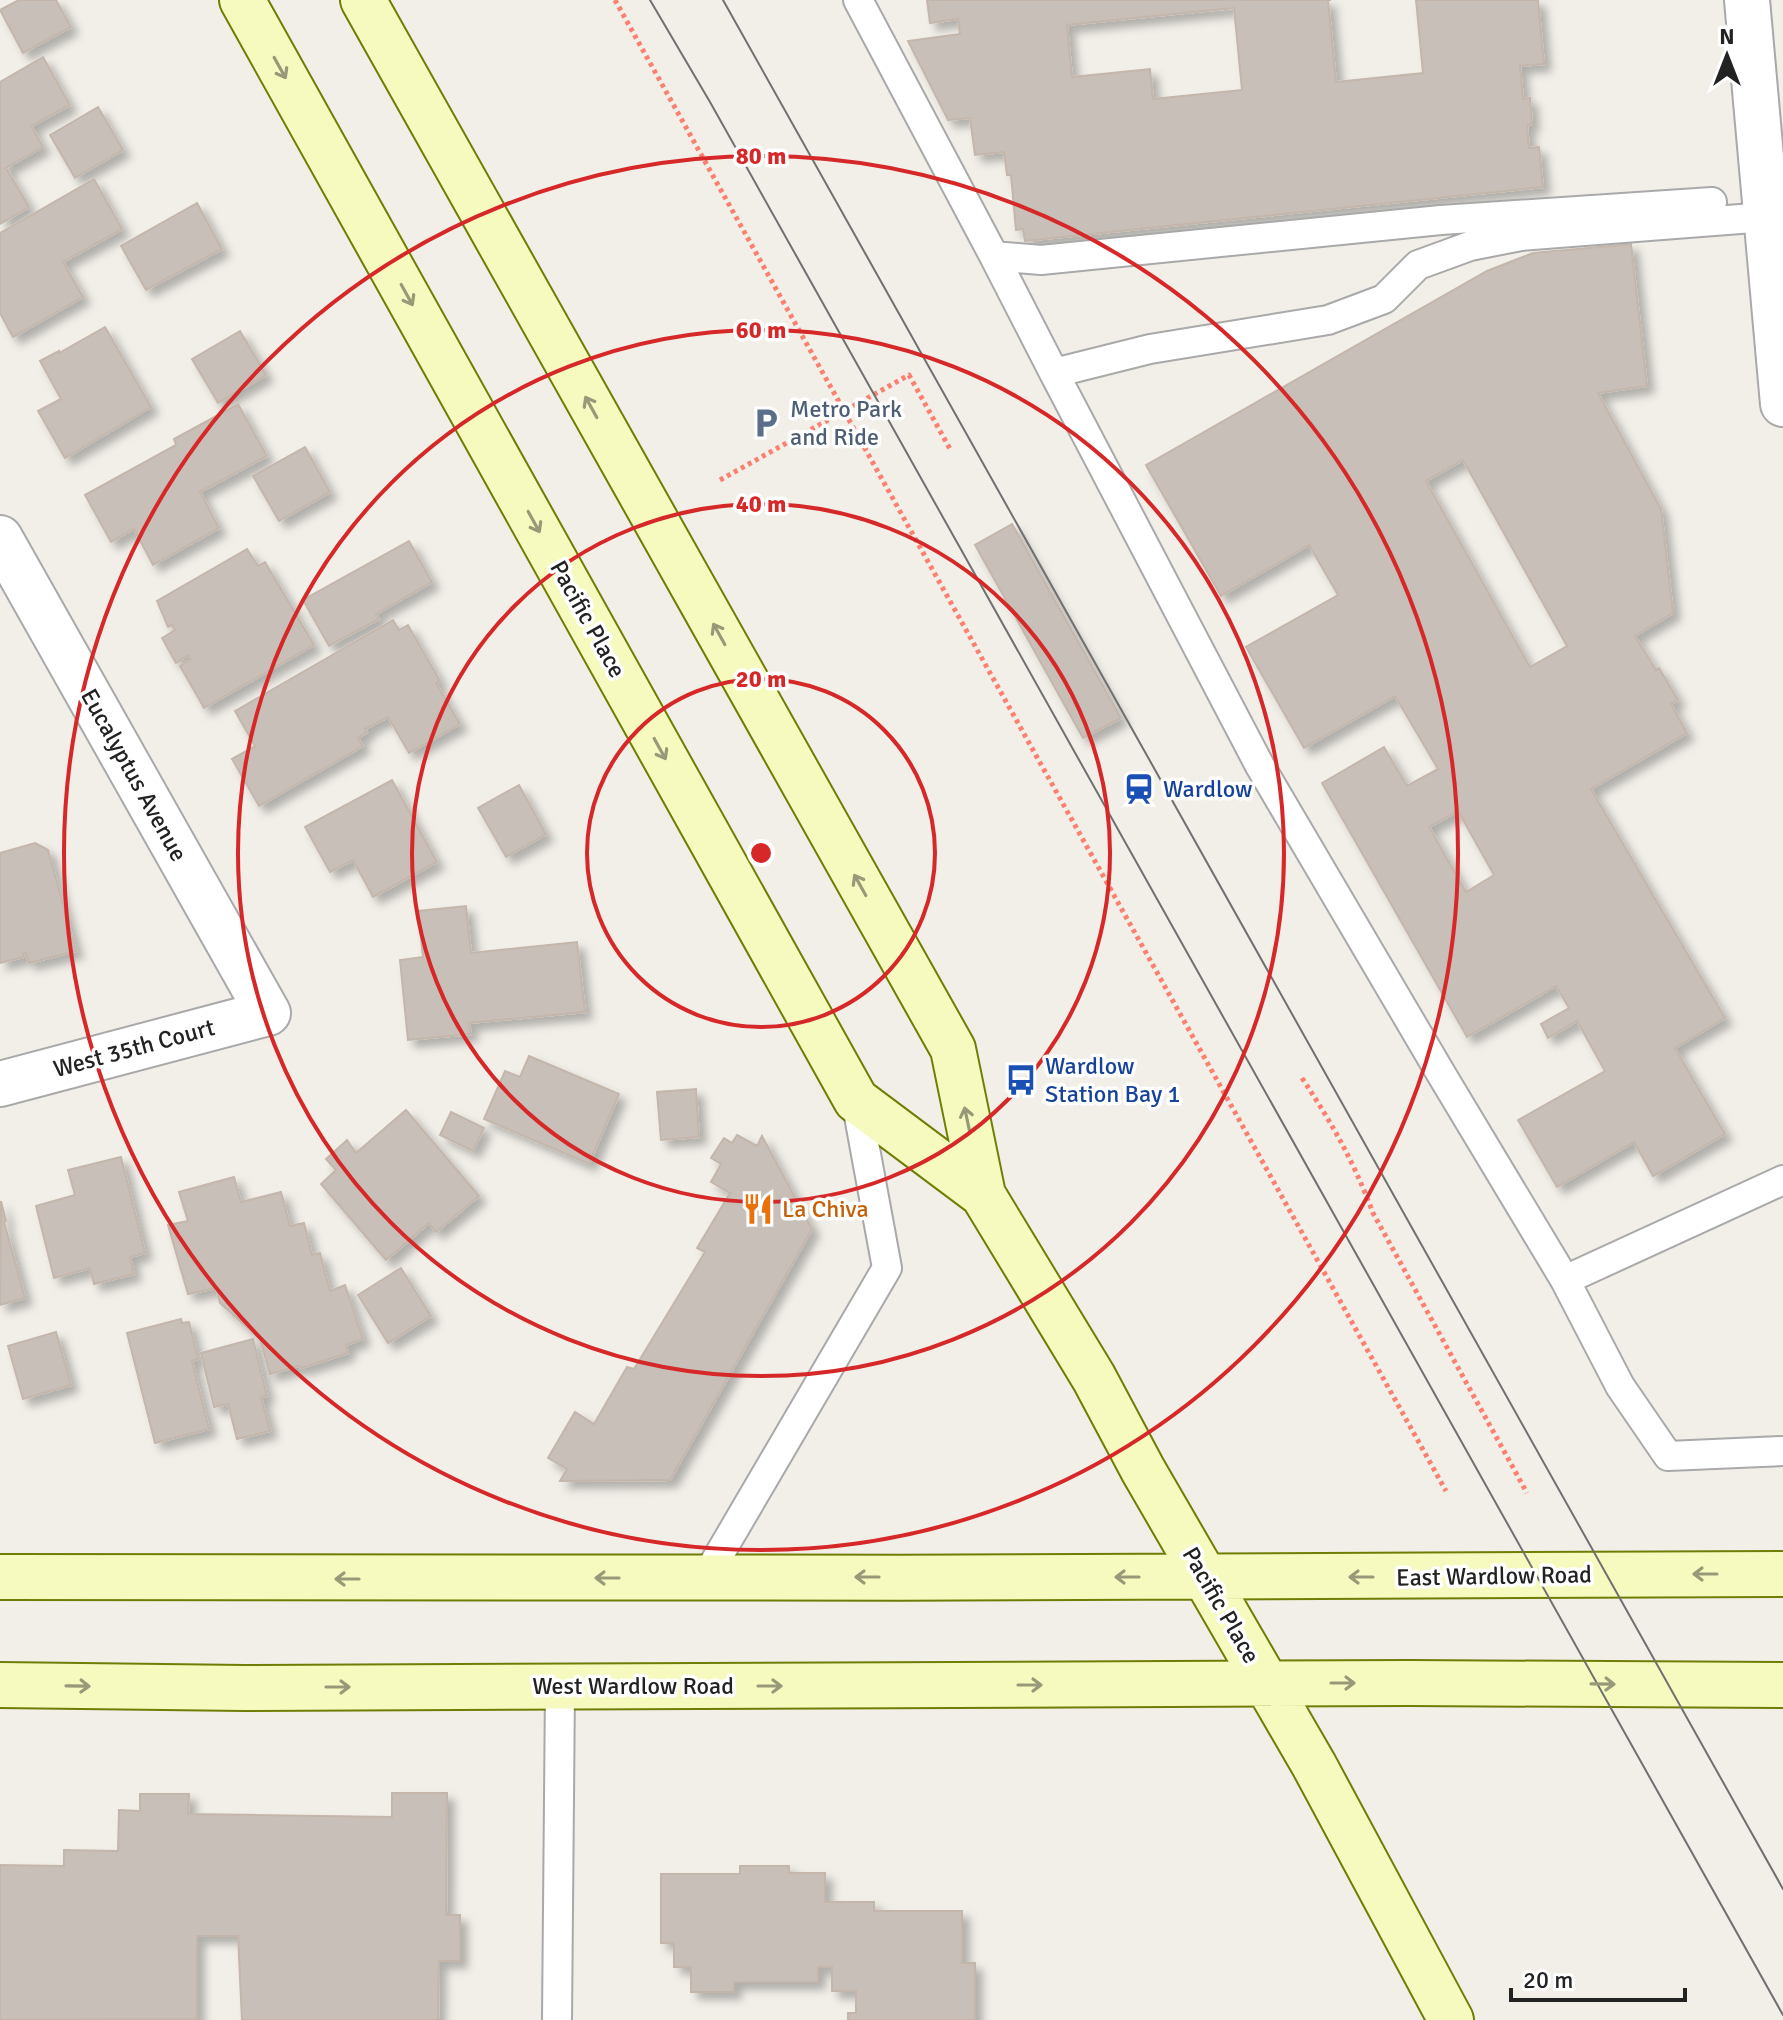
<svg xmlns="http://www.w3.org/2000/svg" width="1783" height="2020" viewBox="0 0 1783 2020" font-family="Signika,sans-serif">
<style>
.building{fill:#c7bfb8;stroke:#c4b6ab;stroke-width:2;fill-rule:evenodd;filter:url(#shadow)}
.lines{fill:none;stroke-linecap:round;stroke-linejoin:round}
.lane-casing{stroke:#a9a9a9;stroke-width:32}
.street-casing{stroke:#a9a9a9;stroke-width:48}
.secondary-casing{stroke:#707d05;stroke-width:48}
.path{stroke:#fa8072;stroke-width:5;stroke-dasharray:4 4;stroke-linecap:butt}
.lane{stroke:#fff;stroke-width:28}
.street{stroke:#fff;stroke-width:44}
.secondary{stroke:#f7fabf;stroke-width:44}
.tram{stroke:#707070;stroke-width:2}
.oneway{stroke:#979978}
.ring{fill:none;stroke:#d62828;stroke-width:4}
.labels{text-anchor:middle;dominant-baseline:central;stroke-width:7;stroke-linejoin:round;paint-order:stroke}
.service-label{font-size:24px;fill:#4e5e75;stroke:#fff;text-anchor:start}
.street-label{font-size:24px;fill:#222;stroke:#fff}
.transit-label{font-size:24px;fill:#164399;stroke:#fff;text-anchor:start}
.food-label{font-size:24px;fill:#c56008;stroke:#fff;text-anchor:start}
.centre{fill:#d62828;stroke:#fff;stroke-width:4}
.ring-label{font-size:24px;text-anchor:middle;font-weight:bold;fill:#d62828;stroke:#fff;stroke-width:7;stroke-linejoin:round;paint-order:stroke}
</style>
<defs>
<filter id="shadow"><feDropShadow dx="7" dy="7" stdDeviation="4" flood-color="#0004"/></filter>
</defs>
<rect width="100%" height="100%" fill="#f2efe9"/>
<path class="building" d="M 19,0 L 56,0 L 71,27 L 23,53 L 0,10 Z
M 927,0 L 1331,0 L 1328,0 L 1336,82 L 1423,73 L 1416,0 L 1538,0 L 1544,64 L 1520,66 L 1523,99 L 1530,98 L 1532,124 L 1527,125 L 1529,148 L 1539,147 L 1543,187 L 1025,241 L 1023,229 L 1016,230 L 1011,175 L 1007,175 L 1004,152 L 975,155 L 970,118 L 948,120 L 908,41 L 960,34 L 958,19 L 930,23 ZM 1234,8 L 1242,90 L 1153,99 L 1150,69 L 1072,77 L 1067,25 Z
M 43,57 L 70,105 L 31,126 L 43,147 L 6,168 L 29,207 L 0,224 L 0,82 Z
M 98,107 L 123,150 L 75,178 L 50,135 Z
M 94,179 L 122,229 L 63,262 L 83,297 L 13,337 L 0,313 L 0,233 Z
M 197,203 L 222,249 L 146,290 L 121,246 Z
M 1631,244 L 1647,386 L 1598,393 L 1661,509 L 1673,613 L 1635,636 L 1656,670 L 1659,668 L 1678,700 L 1671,704 L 1687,733 L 1591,789 L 1725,1018 L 1675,1048 L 1725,1134 L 1653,1176 L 1634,1142 L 1557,1187 L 1518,1120 L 1605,1071 L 1577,1021 L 1548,1038 L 1541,1024 L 1569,1008 L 1556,986 L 1467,1037 L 1322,783 L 1384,747 L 1407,786 L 1438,769 L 1395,696 L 1304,748 L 1246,647 L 1338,595 L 1309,545 L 1221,596 L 1146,465 L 1487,271 L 1533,253 ZM 1463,460 L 1567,646 L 1530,667 L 1426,481 ZM 1458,811 L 1494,875 L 1466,892 L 1429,827 Z
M 105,327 L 151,407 L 65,458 L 38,411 L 61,399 L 40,361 L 59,351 L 59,353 Z
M 240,331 L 266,375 L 218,403 L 192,359 Z
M 238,404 L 267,456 L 200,492 L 219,528 L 153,565 L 134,529 L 111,542 L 85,495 L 176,445 L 174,439 Z
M 305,447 L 330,492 L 279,521 L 253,476 Z
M 1012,524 L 1121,718 L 1083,738 L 975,545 Z
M 409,541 L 432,582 L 376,614 L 379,619 L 329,646 L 303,600 Z
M 247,549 L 258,566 L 265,562 L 314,645 L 204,708 L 180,666 L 190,659 L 188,655 L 176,663 L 162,638 L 175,630 L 172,625 L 168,627 L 157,601 Z
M 393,620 L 399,630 L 408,625 L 440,681 L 436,683 L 460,724 L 409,753 L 388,717 L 365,729 L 367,732 L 358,738 L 363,746 L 259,806 L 232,759 L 255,746 L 235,711 Z
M 392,780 L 437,862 L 373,897 L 353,860 L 330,872 L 305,827 Z
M 519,785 L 546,834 L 506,857 L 478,808 Z
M 35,843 L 48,850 L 76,951 L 29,963 L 26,953 L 23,954 L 24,957 L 0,963 L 0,853 Z
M 466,906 L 471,953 L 577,942 L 585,1012 L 469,1023 L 471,1034 L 408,1040 L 400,960 L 423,957 L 418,911 Z
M 529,1056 L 619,1094 L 589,1164 L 484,1119 L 505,1071 L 520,1077 Z
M 696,1089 L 699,1137 L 661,1140 L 657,1092 Z
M 406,1110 L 479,1196 L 436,1232 L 429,1223 L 386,1260 L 321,1184 L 336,1170 L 326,1159 L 347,1140 L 356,1153 Z
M 451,1112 L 484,1128 L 473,1151 L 440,1135 Z
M 737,1135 L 757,1146 L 762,1136 L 812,1229 L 670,1480 L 560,1481 L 567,1469 L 548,1458 L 575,1412 L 594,1424 L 627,1367 L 634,1369 L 705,1252 L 697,1248 L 730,1193 L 711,1182 L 721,1164 L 711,1158 L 724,1138 L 732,1143 Z
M 121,1157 L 145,1253 L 130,1257 L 134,1274 L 94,1284 L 90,1268 L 54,1278 L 36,1206 L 75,1195 L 68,1170 Z
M 234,1177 L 241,1202 L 281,1192 L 290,1226 L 304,1223 L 312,1255 L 320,1253 L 330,1291 L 345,1285 L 363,1339 L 346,1345 L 348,1353 L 301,1368 L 299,1366 L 270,1374 L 260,1339 L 220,1303 L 216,1288 L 188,1294 L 168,1225 L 188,1221 L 179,1192 Z
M 1,1201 L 6,1221 L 4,1222 L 25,1298 L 0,1305 Z
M 401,1268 L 431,1316 L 388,1343 L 358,1295 Z
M 181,1319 L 182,1323 L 189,1322 L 198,1359 L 192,1361 L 209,1429 L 155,1443 L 127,1333 Z
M 56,1332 L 71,1385 L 23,1399 L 8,1346 Z
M 253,1339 L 267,1396 L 261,1397 L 270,1431 L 237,1439 L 228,1404 L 214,1407 L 201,1353 Z
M 392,1793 L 447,1793 L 446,1915 L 460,1915 L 460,1961 L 439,1961 L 438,2020 L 242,2020 L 238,1936 L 197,1936 L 197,2019 L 0,2020 L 0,1865 L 64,1866 L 64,1850 L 118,1851 L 119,1810 L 140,1811 L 140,1794 L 189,1794 L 188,1814 L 392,1817 Z
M 740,1866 L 789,1866 L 789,1873 L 825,1873 L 825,1902 L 874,1902 L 874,1911 L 962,1911 L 962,1963 L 975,1963 L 975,2020 L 848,2020 L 848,2013 L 856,2013 L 856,1991 L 832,1991 L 832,1967 L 818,1967 L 818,1982 L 734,1982 L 734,1992 L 691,1992 L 691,1967 L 674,1967 L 674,1943 L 661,1943 L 661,1874 L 740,1874 Z"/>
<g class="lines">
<defs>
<path id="lane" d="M 858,0 L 994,256 L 1041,260 L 1441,220 L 1712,202
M 994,256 L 1054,373
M 1783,1180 L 1565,1280 L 1620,1386 L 1668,1456 L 1783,1451
M 1565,1280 L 1443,1077 L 1260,766 L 1054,373 L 1150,349 L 1328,320 L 1384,299 L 1418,265 L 1470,246 L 1521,236 L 1766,217
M 706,1577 L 887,1268 L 856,1100
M 557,2020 L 560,1687"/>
<path id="street" d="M 1747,0 L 1783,404
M 0,538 L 268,1013 L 0,1084"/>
<path id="secondary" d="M 242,0 L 856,1100 L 983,1195
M 363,0 L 953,1049 L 983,1195 L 1094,1378 L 1143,1470 L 1314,1765 L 1451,2020
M 0,1577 C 594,1581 1189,1576 1783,1574
M 0,1685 L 244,1688 L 1409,1683 L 1783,1685"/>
</defs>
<use href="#lane" class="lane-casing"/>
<use href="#street" class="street-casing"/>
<use href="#secondary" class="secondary-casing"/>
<path class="path" d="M 615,0 L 1446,1491
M 720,480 L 909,375 L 950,449
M 1302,1078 C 1333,1125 1353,1160 1373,1213 L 1527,1493"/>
<use href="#lane" class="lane"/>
<use href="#street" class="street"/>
<use href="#secondary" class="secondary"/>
<path class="tram" d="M 650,0 L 710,102 L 1783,2015
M 723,0 L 1783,1889"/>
</g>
<defs><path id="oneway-shaft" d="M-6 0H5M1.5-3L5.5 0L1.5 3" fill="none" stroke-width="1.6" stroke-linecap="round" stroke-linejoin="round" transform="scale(2)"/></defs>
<g class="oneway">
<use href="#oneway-shaft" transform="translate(280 68) rotate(61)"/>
<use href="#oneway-shaft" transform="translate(407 295) rotate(61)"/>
<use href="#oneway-shaft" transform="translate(591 407) rotate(-119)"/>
<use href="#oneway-shaft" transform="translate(534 522) rotate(61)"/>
<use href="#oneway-shaft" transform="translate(719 634) rotate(-119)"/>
<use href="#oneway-shaft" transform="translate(660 749) rotate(61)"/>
<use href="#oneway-shaft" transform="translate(860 885) rotate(-119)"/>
<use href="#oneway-shaft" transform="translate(967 1119) rotate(-102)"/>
<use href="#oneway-shaft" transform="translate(1705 1574) rotate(180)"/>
<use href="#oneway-shaft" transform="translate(867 1577) rotate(180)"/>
<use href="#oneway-shaft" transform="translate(1127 1577) rotate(180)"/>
<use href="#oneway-shaft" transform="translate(1361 1577) rotate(180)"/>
<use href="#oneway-shaft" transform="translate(607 1578) rotate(180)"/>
<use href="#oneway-shaft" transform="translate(347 1579) rotate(180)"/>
<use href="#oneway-shaft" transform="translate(1343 1683)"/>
<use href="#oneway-shaft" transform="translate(1603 1684) rotate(1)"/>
<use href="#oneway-shaft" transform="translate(1030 1685)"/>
<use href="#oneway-shaft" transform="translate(78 1686) rotate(1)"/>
<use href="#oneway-shaft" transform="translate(770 1686)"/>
<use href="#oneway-shaft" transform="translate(338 1687)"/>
</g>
<g class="ring">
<circle cx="761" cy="853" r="174"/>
<circle cx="761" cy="853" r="349"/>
<circle cx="761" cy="853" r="523"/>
<circle cx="761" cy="853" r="697"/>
</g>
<defs>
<symbol id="parking-bare" viewBox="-9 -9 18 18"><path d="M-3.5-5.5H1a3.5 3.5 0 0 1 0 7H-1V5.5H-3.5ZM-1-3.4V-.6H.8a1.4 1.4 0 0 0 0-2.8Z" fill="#5c6f8a" stroke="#fff" stroke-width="2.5" paint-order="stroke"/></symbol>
<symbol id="station-bare" viewBox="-9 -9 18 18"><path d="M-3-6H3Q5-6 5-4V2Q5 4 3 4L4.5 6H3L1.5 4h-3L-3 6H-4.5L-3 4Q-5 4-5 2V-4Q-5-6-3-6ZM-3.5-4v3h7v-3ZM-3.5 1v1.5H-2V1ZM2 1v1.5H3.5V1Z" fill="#1a4fb4" stroke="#fff" stroke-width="2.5" paint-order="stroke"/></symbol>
<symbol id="bus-bare" viewBox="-9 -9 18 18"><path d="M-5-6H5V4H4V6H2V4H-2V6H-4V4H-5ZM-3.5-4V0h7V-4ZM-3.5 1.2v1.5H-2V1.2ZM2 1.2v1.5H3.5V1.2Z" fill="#1a4fb4" stroke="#fff" stroke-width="2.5" paint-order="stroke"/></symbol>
<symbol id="restaurant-bare" viewBox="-9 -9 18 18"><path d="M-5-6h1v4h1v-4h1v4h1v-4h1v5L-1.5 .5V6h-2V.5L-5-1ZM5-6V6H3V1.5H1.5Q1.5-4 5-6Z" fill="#e8710a" stroke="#fff" stroke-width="2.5" paint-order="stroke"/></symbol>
</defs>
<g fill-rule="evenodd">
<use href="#parking-bare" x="744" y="401" width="44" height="44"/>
<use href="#station-bare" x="1117" y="767" width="44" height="44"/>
<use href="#bus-bare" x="999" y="1058" width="44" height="44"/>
<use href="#restaurant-bare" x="736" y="1187" width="44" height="44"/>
</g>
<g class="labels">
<g class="service-label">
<text x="790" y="409">Metro Park<tspan x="790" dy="28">and Ride</tspan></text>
</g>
<g class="street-label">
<text transform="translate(588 619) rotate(61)">Pacific Place</text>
<text transform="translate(134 775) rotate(61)">Eucalyptus Avenue</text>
<text transform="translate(134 1048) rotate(-15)">West 35th Court</text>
<text transform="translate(1494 1576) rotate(-1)">East Wardlow Road</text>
<text transform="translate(1221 1605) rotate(60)">Pacific Place</text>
<text x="633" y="1686">West Wardlow Road</text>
</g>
<g class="transit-label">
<text x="1163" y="789">Wardlow</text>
<text x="1045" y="1066">Wardlow<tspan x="1045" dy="28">Station Bay 1</tspan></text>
</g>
<g class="food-label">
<text x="782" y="1209">La Chiva</text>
</g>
</g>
<circle cx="761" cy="853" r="12" class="centre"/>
<g class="ring-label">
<text x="761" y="164">80 m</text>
<text x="761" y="338">60 m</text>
<text x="761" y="512">40 m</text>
<text x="761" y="687">20 m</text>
</g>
<g transform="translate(1727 56)" stroke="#ffffff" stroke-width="6" paint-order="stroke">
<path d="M0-6L14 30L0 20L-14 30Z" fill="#222222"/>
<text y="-12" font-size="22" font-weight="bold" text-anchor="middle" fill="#222222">N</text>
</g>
<path d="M1511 1988v12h174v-12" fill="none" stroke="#222222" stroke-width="4"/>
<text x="1523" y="1988" font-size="24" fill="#222222" stroke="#ffffff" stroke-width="6" paint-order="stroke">20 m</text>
</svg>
